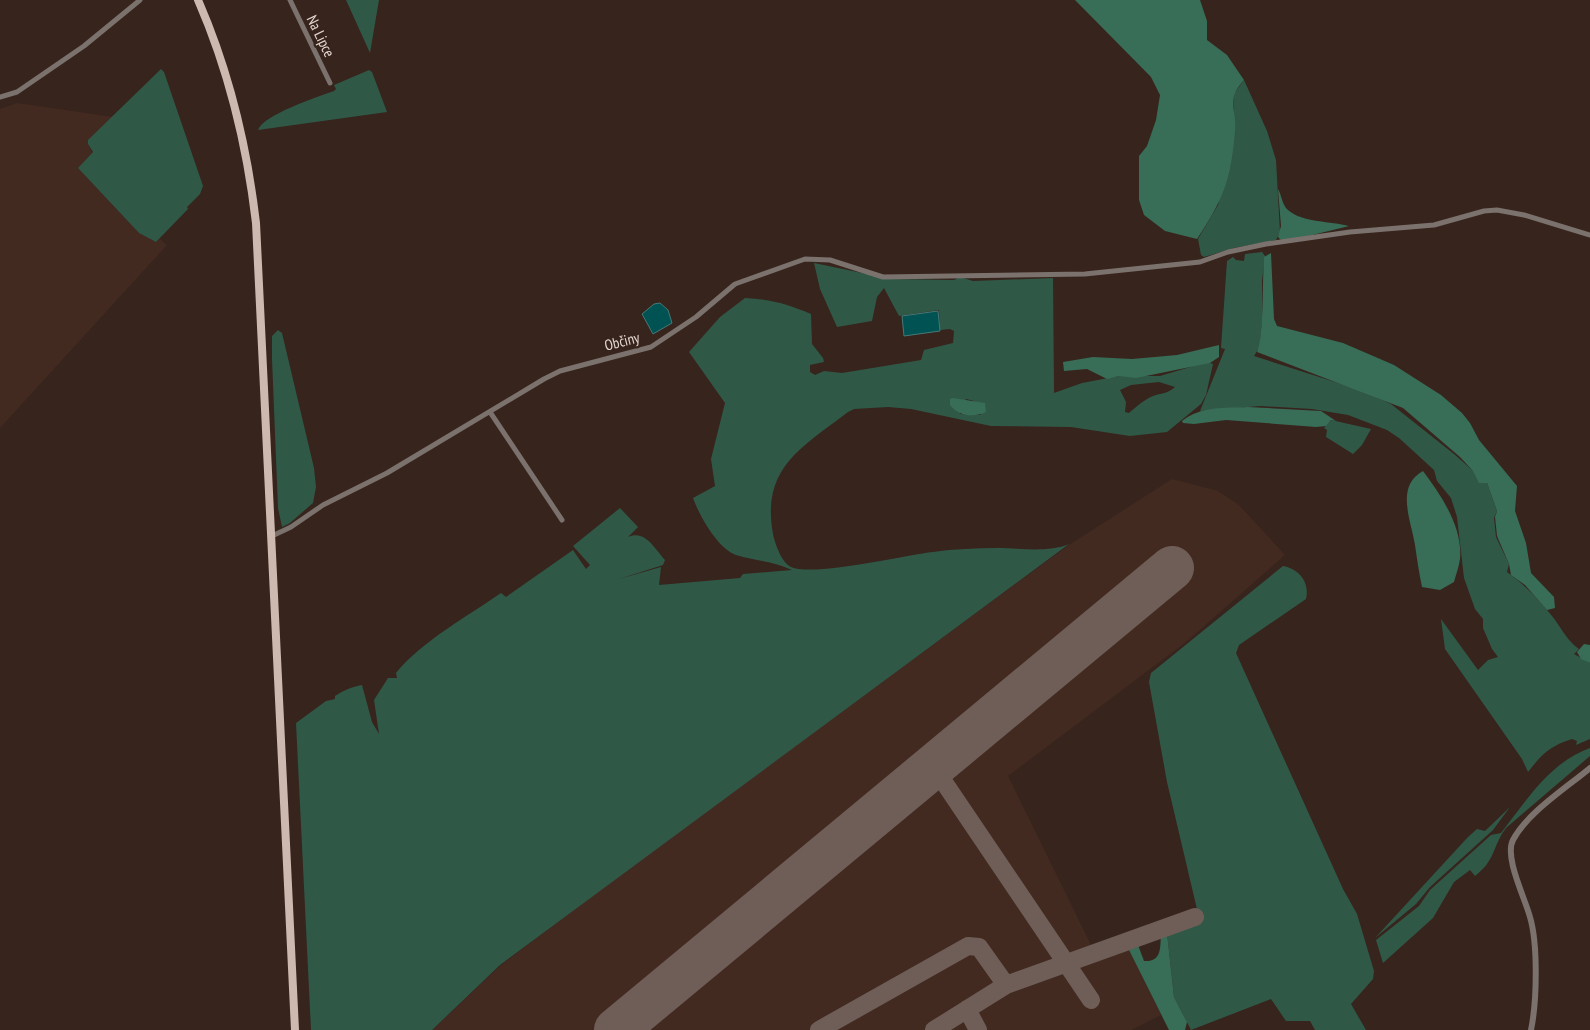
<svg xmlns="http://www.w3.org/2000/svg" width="1590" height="1030" viewBox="0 0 1590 1030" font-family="'PT Sans Narrow',sans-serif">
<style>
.built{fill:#432a20}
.green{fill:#305847;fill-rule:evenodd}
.forest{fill:#386d57}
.water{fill:#015252;stroke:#457a78}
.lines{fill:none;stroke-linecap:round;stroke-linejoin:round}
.taxiway{stroke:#6e5e57;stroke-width:18}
.runway{stroke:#6e5e57;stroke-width:44}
.minor{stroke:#7b716d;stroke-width:5}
.tertiary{stroke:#7b716d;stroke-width:6}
.primary{stroke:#ceb9b0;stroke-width:8}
.labels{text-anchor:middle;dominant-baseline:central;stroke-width:4.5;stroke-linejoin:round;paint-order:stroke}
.street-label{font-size:15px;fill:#e4d7d2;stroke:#37241d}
</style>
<rect width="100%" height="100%" fill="#37241d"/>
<path class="built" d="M 17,103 L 113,117 L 88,144 L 92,153 L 78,168 L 139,233 L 156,242 L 160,239 L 167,245 L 0,428 L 0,109 Z
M 1172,479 L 1218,491 L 1239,505 L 1285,555 L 1186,642 L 1008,776 L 1095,953 L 1120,944 L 1129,950 L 1161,1015 L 1131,1030 L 432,1030 L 501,965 L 695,819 L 1069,545 Z"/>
<path class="green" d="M 346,0 L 379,0 L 370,53 Z
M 161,69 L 164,72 L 203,186 L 200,194 L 187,207 L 188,209 L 156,242 L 139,233 L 78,168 L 93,152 L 88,144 L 88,140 Z
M 369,70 L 372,72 L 387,112 L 258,130 C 263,115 317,97 334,91 L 336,89 L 334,85 Z
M 1244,80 L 1267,131 L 1276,160 L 1280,232 L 1276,240 L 1234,248 L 1204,257 L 1201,255 L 1198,239 L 1218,205 L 1234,120 L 1233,95 Z
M 1262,252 L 1265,256 L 1262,281 L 1262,320 L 1260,346 L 1254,356 L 1363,391 L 1391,404 L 1454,454 L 1487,483 L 1497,511 L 1494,518 L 1496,537 L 1509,564 L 1507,572 C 1523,583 1540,601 1552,616 C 1561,627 1567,641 1579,649 L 1574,654 L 1590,663 L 1590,739 L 1576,745 L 1577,741 L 1572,739 C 1550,746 1542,754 1528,772 L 1522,759 L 1445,649 L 1441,619 L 1478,670 L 1488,660 L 1498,657 L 1492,649 L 1483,628 L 1483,619 L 1475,609 L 1464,578 L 1457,517 L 1451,498 L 1437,481 L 1434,470 L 1399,438 L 1387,430 L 1348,415 L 1312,409 L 1260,406 L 1200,411 L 1225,349 L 1221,348 L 1227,261 L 1233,257 L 1236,260 L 1244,261 L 1245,254 Z
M 814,263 L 891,279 L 954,280 L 960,277 L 973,281 L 1053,278 L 1054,393 L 1082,383 L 1119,376 L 1160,376 L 1207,362 L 1213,364 L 1206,395 L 1201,404 L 1167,432 L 1130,436 L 1071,427 L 991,426 L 911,409 L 888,407 L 854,409 L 848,412 C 801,448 761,468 773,534 C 775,544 782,563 791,567 C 813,577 905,555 933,552 C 954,549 976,548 997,548 C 1020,548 1048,553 1069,544 L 500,965 L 432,1030 L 311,1030 L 296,723 L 326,701 L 335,699 L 335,696 C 344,690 352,687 362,685 L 372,722 L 379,734 L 374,700 L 388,678 L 397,678 L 396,673 C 422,641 468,616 501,593 L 506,597 L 573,550 L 586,569 L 590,565 L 573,546 L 620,508 L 638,527 L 628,537 C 645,529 655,549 665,560 L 663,565 L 619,579 L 661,567 L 659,585 L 740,578 L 743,574 L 792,570 C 774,561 755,561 736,555 C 718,549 699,515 693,498 L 715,486 L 711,459 L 725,403 L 689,352 L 720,317 L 745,298 C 769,299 788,304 811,314 L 812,344 L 823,358 L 824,362 L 810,365 L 810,372 L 815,375 L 824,371 L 842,373 L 921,360 L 924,350 L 953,343 L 954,331 L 950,329 L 940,330 L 939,310 L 899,316 L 884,288 L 877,297 L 872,321 L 837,327 L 820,289 ZM 1159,382 L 1175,387 C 1168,393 1164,393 1156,395 C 1146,398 1137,406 1129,413 L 1125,412 L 1126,402 L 1120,390 L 1131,385 ZM 966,399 L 974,401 L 981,415 L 960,414 Z
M 278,330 L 282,333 L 314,468 L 316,487 L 313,503 L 290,523 L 282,527 L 278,508 L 272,359 L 272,336 Z
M 1331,420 L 1371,429 L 1362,445 L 1353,454 L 1326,437 L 1327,430 L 1324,428 Z
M 1283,566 C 1299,569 1310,582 1306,599 L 1239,645 L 1236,653 L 1343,889 L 1357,914 L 1374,971 L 1373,979 L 1351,1004 L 1366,1030 L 1315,1030 L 1310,1021 L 1286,1021 L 1271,999 L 1191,1030 L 1174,997 L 1167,933 L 1200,922 L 1167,782 L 1149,682 L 1151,673 Z
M 1590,748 L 1590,756 L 1506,828 C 1492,847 1496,860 1475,876 L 1470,870 L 1454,882 L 1433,918 L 1383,963 L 1376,940 L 1419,906 L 1430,890 L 1491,835 L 1501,833 C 1527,800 1549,763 1590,748 Z
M 1510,807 L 1493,830 L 1430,887 L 1416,904 L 1375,938 L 1468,837 L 1477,829 L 1485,831 Z"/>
<path class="forest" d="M 1075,0 L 1200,0 L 1207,21 L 1207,40 L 1227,55 L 1244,80 C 1225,101 1237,107 1235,131 C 1234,144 1232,160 1229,173 C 1223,198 1211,218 1197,239 L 1165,231 L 1144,215 L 1139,200 L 1139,156 L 1147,146 L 1156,120 L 1160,95 L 1151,77 Z
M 1278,189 C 1282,196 1282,205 1288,210 C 1303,223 1331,221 1349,226 L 1292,240 L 1281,240 L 1278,237 L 1281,226 Z
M 1271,253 L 1274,319 L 1277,326 L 1343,343 L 1394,365 L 1441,395 L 1462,413 L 1470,423 L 1479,440 L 1517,486 L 1515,511 L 1526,543 L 1531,573 L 1554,597 L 1555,608 L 1547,610 L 1525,585 L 1511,575 L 1509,564 L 1497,536 L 1495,517 L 1497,511 L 1487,483 L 1479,483 L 1473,471 L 1460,457 L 1403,408 L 1257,352 C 1264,337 1262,283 1264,262 L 1264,257 Z
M 1219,345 L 1219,357 L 1210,363 L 1136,378 L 1119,376 L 1107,379 L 1087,369 L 1064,371 L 1063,362 L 1093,357 L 1132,359 L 1177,355 Z
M 953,398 L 985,403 L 986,412 C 974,418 958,416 950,405 L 950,399 Z
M 1248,407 L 1321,411 L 1336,421 L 1331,420 L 1326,426 L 1316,427 L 1226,420 L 1194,424 L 1183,423 L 1182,421 C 1200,406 1226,408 1248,407 Z
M 1423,471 C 1441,495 1463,527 1460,559 C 1459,567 1456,574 1454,582 L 1440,590 L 1422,587 C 1419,573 1417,559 1415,545 C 1411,520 1395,486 1423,471 Z
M 1584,644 L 1590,645 L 1590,663 L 1581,659 L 1577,652 Z
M 1167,933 L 1174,997 L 1187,1022 L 1185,1030 L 1169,1030 L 1129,950 L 1138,945 L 1144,961 C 1162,962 1160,948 1161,934 Z"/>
<path class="water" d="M 660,303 L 668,310 L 672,323 L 653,334 L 642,314 L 654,304 Z
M 938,311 L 940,331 L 904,336 L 902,316 Z"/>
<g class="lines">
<path class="taxiway" d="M 933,766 L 1091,1000
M 967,1009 L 978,1030
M 819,1030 L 968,946 L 979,947 L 1006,985
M 934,1030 L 1006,985 L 1195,917"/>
<path class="runway" d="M 616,1030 L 1172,568"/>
<path class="minor" d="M 290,0 L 330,83
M 0,97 L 17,92 L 84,46 L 140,0
M 490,412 L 562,520
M 272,536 L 291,527 L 323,505 L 387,473 L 544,379 L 560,371 L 651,347 L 696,317 L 735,284 L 805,259 L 830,260 L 883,277 L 1085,274 L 1200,262 L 1228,252 L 1266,244 L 1350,232 L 1434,225 L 1484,211 L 1497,210 L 1524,215 L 1590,235"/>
<path class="tertiary" d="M 1531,1030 C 1537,1001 1538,944 1530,917 C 1525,898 1504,857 1513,840 C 1527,813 1566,788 1590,768"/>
<path class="primary" d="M 198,0 C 229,71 247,146 256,223 L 295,1030"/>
</g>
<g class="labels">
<g class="street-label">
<text transform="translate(321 36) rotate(64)">Na Lipce</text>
<text transform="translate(622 341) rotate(-14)">Občiny</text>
</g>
</g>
</svg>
